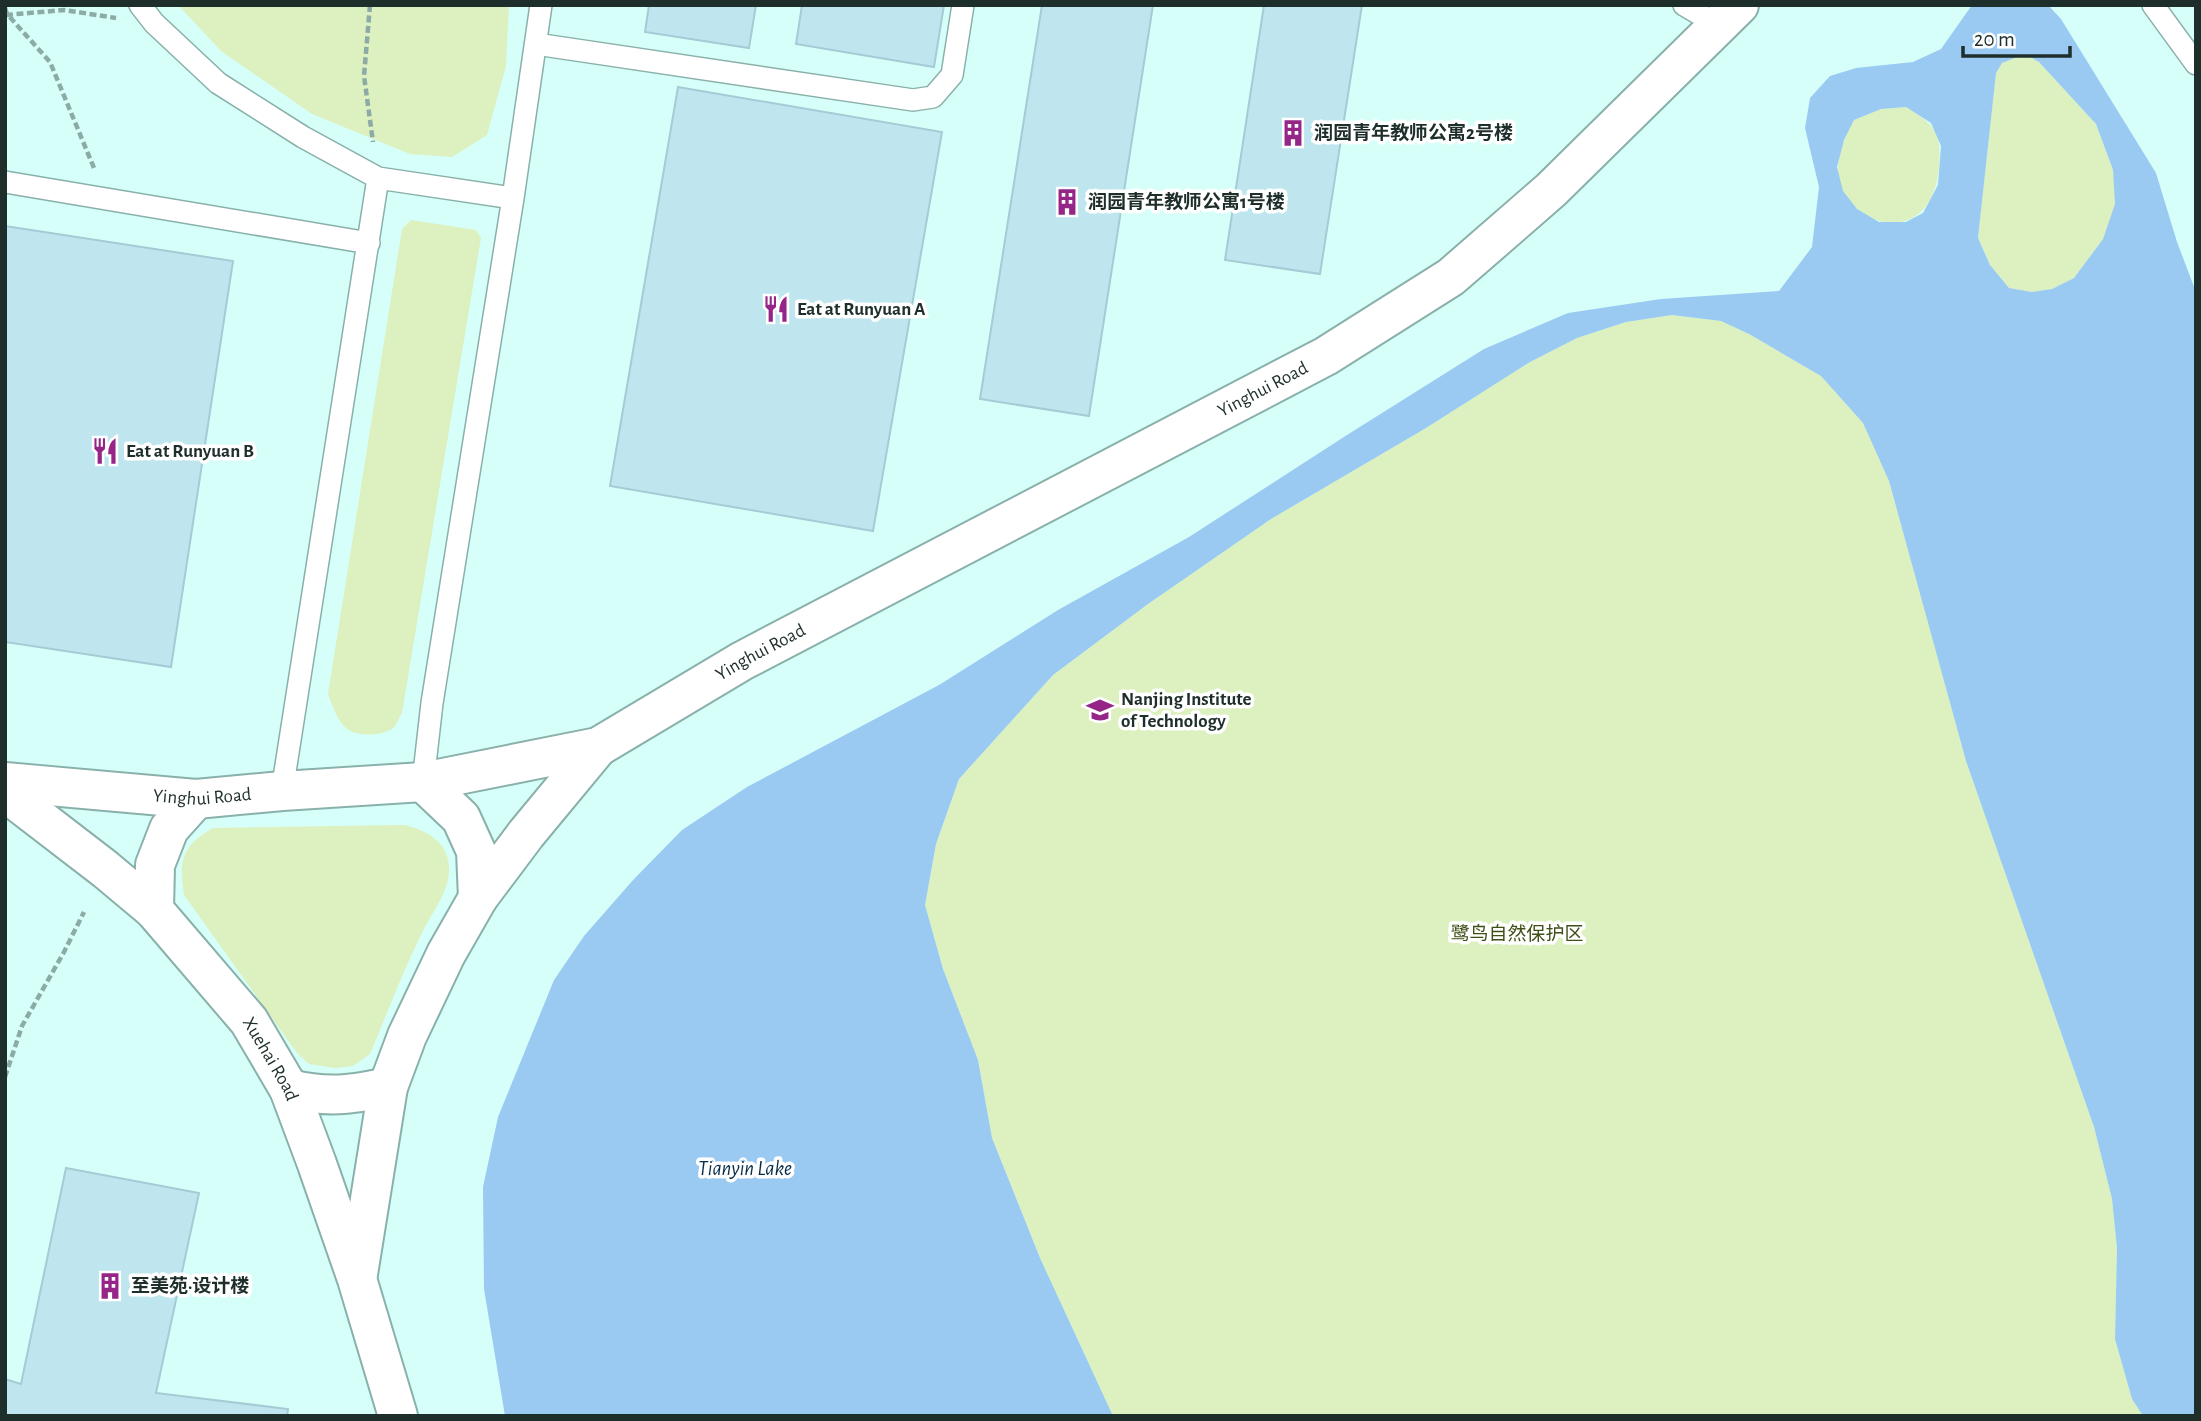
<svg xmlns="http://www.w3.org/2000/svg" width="2201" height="1421" viewBox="0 0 2201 1421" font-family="'Alegreya Sans','Noto Sans SC',sans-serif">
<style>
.green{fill:#ddf0bf}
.water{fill:#9acaf2;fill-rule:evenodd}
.building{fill:#bfe5ef;stroke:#a5cbd5;stroke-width:2}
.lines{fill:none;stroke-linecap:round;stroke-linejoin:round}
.lane-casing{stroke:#89b0aa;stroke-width:24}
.street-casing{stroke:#89b0aa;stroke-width:42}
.path{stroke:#8caba6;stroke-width:4.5;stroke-dasharray:7 3.5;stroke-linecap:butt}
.lane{stroke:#fff;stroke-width:21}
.street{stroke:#fff;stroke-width:38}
.labels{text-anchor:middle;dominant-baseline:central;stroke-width:7;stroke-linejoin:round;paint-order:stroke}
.poi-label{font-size:19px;font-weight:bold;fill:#1e2e2b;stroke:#fff;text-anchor:start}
.street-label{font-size:19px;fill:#1e2e2b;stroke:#fff}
.park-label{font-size:19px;fill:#3e5017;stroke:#fff}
.water-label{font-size:21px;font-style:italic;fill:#082d48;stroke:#fff}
</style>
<rect width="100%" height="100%" fill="#d6fff9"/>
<path class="green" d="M 178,5 L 509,5 L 506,66 L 487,135 L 452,157 L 410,154 L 312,114 L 221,51 Z
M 2025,54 L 2039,62 L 2096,124 L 2113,170 L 2116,204 L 2103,239 L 2074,278 L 2052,289 L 2032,292 L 2009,288 L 1990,265 L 1978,238 L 1996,73 L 2002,63 Z
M 1906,107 C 1934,125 1942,131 1939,166 C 1932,259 1832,222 1838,165 C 1840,149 1846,134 1854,120 L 1881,109 Z
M 411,220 L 476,230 L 481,238 L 402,713 C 399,717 397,725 393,728 C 384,736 355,737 346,728 C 337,720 332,705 328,694 L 402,229 Z
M 1672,315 L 1721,321 L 1749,334 L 1821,376 L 1863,423 L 1889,481 L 1966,761 L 2094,1127 L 2112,1199 L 2117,1248 L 2115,1339 L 2132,1399 L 2143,1416 L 1113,1416 L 1040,1258 L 992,1138 L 978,1060 L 943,969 L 925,905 L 936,844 L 959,779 L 1053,675 L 1148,604 L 1271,519 L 1426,428 L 1530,362 L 1577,338 L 1626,322 Z
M 405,825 C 427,831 447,841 449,866 C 451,890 431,913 421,935 C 402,973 387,1014 370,1054 L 353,1066 L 335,1068 L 309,1064 L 297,1053 L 184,895 C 179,861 181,846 213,828 Z"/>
<path class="water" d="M 1972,5 L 2048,5 L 2061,19 L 2156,173 L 2177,242 L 2196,292 L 2196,1416 L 2143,1416 L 2132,1399 L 2115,1339 L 2117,1248 L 2112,1199 L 2094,1127 L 1966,761 L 1889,481 L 1863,423 L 1821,376 L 1749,334 L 1721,321 L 1672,315 L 1626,322 L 1577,338 L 1530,362 L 1426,428 L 1271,519 L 1148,604 L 1053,675 L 959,779 L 936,844 L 925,905 L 943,969 L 978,1060 L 992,1138 L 1040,1258 L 1113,1416 L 505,1416 L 484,1289 L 483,1187 L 498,1117 L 554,980 L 584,936 L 634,879 L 682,830 L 747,787 L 939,685 L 1058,610 L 1189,537 L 1347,435 L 1484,349 L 1568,313 L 1661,299 L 1779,291 L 1812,247 L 1819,187 L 1805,128 L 1810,98 L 1830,76 L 1856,68 L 1913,62 L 1941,49 ZM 2025,54 L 2039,62 L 2096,124 L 2113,170 L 2115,204 L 2103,239 L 2074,278 L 2052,289 L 2032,292 L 2009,288 L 1990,265 L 1978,238 L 1996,73 L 2002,63 ZM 1906,107 L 1931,123 L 1941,146 L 1938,185 L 1923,213 L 1906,222 L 1879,222 L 1857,209 L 1843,191 L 1837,167 L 1844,140 L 1854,120 L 1881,109 Z"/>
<path class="building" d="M 649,5 L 756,5 L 749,48 L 645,32 Z
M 802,5 L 944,5 L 934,67 L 796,44 Z
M 1042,5 L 1153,5 L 1089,416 L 980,399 Z
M 1264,5 L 1362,5 L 1320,274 L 1225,260 Z
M 678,87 L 942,132 L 873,531 L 610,486 Z
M 5,226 L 233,261 L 171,667 L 5,642 Z
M 66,1168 L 199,1193 L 156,1393 L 288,1409 L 287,1416 L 5,1416 L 5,1379 L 21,1384 Z"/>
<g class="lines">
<defs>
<path id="lane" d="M 140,5 L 154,23 L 218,83 L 303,137 L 378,178 L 513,198 L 541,5
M 1684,5 L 1718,25
M 2153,5 L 2196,64
M 536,44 L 913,100 L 933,97 L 952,75 L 963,5
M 5,182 L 369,243
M 423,782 L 432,703 L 513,198
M 282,791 L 378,178"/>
<g id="street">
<path id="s1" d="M 5,782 L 196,799 L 282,791 L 423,782 L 598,747 L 742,661 L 1326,356 L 1451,277 L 1551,190 L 1739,5"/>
<path d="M 423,782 L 461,818 L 476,851 L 478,898"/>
<path id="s2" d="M 5,792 L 105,869 L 154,910 L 249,1021 L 289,1089 L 317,1164 L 357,1279 L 398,1416"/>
<path d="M 154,910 L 155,865 L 169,829 L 196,799"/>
<path d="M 289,1089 C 328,1098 350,1095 388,1087"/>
<path d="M 358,1274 L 388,1087 L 407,1036 L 446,954 L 478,898 L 526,834 L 598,747"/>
</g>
</defs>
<use href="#lane" class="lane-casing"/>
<use href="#street" class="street-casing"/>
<path class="path" d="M 370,5 L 364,76 L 373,142
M 5,8 L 7,14 L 50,62 L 94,168
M 6,15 L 64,10 L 116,18
M 5,1077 L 22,1026 L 64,952 L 84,912"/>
<use href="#lane" class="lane"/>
<use href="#street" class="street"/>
</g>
<defs>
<symbol id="building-bare" viewBox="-9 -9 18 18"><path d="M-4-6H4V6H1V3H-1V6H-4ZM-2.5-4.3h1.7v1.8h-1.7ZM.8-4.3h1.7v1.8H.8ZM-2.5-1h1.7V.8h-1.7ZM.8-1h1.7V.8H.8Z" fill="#952687" stroke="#fff" stroke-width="2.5" paint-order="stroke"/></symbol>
<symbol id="restaurant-bare" viewBox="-9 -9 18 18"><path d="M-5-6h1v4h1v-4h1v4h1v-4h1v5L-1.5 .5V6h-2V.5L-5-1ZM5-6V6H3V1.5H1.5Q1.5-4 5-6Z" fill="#952687" stroke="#fff" stroke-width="2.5" paint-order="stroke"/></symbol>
<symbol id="university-bare" viewBox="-9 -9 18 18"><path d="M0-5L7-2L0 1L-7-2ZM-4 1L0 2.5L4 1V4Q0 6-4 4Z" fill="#952687" stroke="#fff" stroke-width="2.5" paint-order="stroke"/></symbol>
</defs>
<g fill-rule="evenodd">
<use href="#building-bare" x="1274" y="114" width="38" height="38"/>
<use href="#building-bare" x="1048" y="183" width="38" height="38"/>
<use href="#restaurant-bare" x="757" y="290" width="38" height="38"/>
<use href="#restaurant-bare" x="86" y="432" width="38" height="38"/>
<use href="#university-bare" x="1081" y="691" width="38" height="38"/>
<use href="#building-bare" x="91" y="1267" width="38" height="38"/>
</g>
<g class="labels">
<g class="poi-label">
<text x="1314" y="133">润园青年教师公寓2号楼</text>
<text x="1088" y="202">润园青年教师公寓1号楼</text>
<text x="797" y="309">Eat at Runyuan A</text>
<text x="126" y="451">Eat at Runyuan B</text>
<text x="1121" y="699">Nanjing Institute<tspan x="1121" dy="22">of Technology</tspan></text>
<text x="131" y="1286">至美苑·设计楼</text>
</g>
<g class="street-label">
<text stroke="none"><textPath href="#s1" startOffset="1353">Yinghui Road</textPath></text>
<text stroke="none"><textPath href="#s1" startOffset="786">Yinghui Road</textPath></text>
<text stroke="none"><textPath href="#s1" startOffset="198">Yinghui Road</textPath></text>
<text stroke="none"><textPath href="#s2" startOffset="380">Xuehai Road</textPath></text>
</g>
<g class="park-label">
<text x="1517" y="934">鹭鸟自然保护区</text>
</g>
<g class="water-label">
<text x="745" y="1168">Tianyin Lake</text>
</g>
</g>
<rect width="2201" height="1421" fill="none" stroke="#1e2e2b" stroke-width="14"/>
<path d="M1963 46v10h107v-10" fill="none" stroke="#1e2e2b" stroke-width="3.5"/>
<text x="1974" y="46" font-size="21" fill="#1e2e2b" stroke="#ffffff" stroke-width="5" paint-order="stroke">20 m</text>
</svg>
